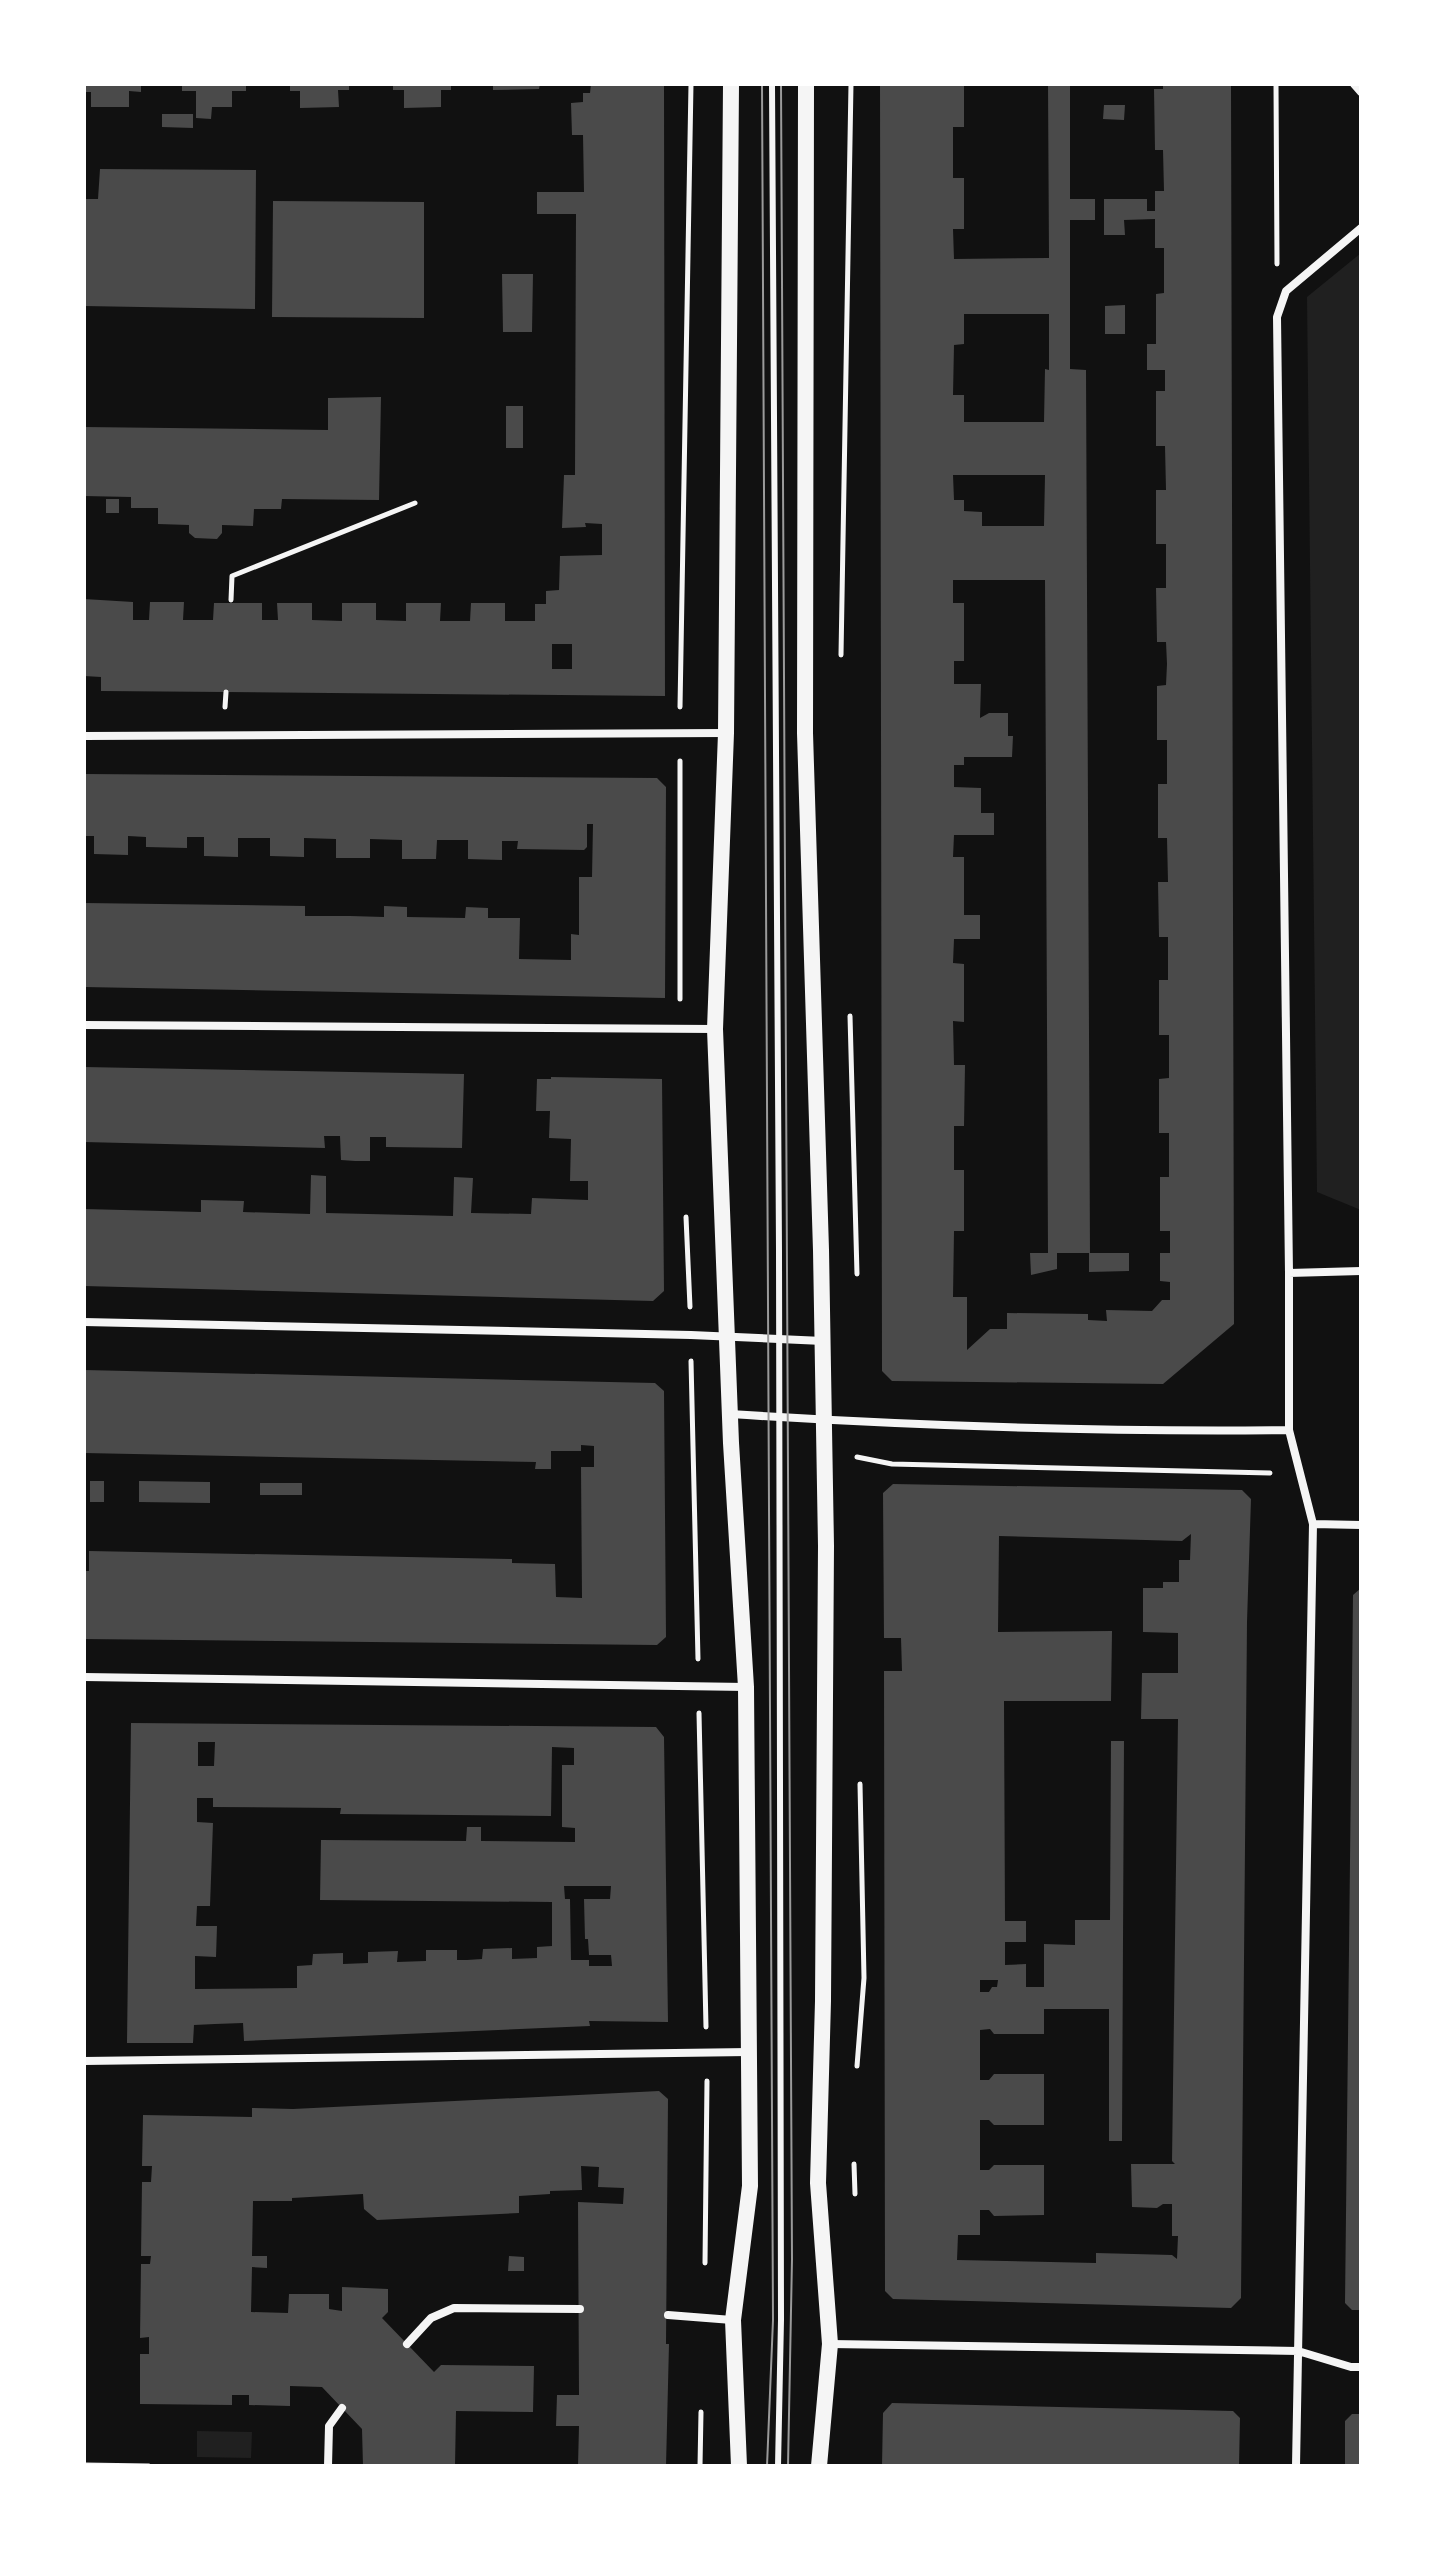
<svg xmlns="http://www.w3.org/2000/svg" width="1445" height="2550" viewBox="0 0 1445 2550" font-family="Helvetica,sans-serif">
<style>
.green{fill:#202020}
.building{fill:#4a4a4a;fill-rule:evenodd}
.lines{fill:none;stroke-linecap:round;stroke-linejoin:round}
.path{stroke:#f5f5f5;stroke-width:5}
.service{stroke:#f5f5f5;stroke-width:6}
.minor{stroke:#f5f5f5;stroke-width:8}
.secondary{stroke:#f5f5f5;stroke-width:16}
.tram{stroke:#9a9a9a;stroke-width:2}
</style>
<rect width="100%" height="100%" fill="#111"/>
<path class="green" d="M 1361,253 L 1361,1210 L 1317,1192 L 1307,297 Z
M 197,2431 L 252,2432 L 251,2458 L 197,2457 Z"/>
<path class="building" d="M 84,84 L 141,84 L 141,92 L 129,91 L 129,107 L 91,107 L 91,92 L 84,92 Z
M 182,84 L 246,84 L 246,91 L 232,91 L 232,107 L 212,107 L 211,119 L 196,118 L 196,91 L 182,91 Z
M 290,84 L 349,84 L 349,90 L 338,90 L 339,107 L 300,108 L 300,91 L 290,91 Z
M 393,84 L 451,84 L 451,90 L 441,90 L 441,107 L 404,108 L 404,90 L 393,90 Z
M 493,84 L 540,84 L 539,89 L 493,90 Z
M 591,84 L 664,84 L 665,696 L 101,691 L 101,677 L 84,676 L 84,599 L 133,602 L 133,620 L 149,620 L 150,602 L 184,602 L 183,620 L 213,620 L 214,603 L 262,603 L 262,620 L 278,620 L 277,603 L 312,603 L 312,620 L 342,621 L 342,603 L 376,603 L 376,620 L 406,621 L 406,603 L 441,603 L 440,621 L 470,621 L 471,603 L 505,603 L 505,621 L 535,621 L 535,604 L 546,604 L 546,591 L 559,590 L 560,556 L 602,555 L 602,524 L 585,523 L 586,527 L 562,528 L 564,475 L 575,475 L 576,214 L 537,214 L 537,192 L 584,192 L 583,135 L 572,135 L 571,103 L 583,102 L 583,93 L 590,93 ZM 552,644 L 572,644 L 572,669 L 552,669 Z
M 880,84 L 964,84 L 964,127 L 953,127 L 953,178 L 964,178 L 964,229 L 953,229 L 954,259 L 1049,258 L 1048,84 L 1070,84 L 1070,199 L 1095,199 L 1095,220 L 1070,220 L 1070,369 L 1086,370 L 1090,1253 L 1057,1253 L 1057,1269 L 1031,1275 L 1030,1253 L 1048,1253 L 1045,580 L 953,580 L 953,603 L 964,603 L 964,661 L 954,661 L 954,684 L 981,684 L 980,718 L 989,713 L 1008,713 L 1008,736 L 1013,736 L 1012,757 L 964,757 L 964,765 L 954,765 L 954,787 L 981,788 L 981,813 L 994,813 L 994,835 L 954,835 L 953,857 L 964,857 L 964,915 L 980,915 L 980,939 L 954,939 L 953,963 L 964,964 L 964,1022 L 953,1021 L 954,1065 L 965,1065 L 964,1126 L 954,1126 L 954,1170 L 964,1170 L 964,1231 L 954,1231 L 953,1297 L 967,1297 L 967,1350 L 990,1329 L 1007,1329 L 1007,1313 L 1088,1314 L 1088,1320 L 1107,1321 L 1106,1310 L 1152,1311 L 1162,1300 L 1170,1300 L 1170,1282 L 1160,1281 L 1160,1253 L 1170,1253 L 1170,1231 L 1160,1231 L 1160,1177 L 1169,1177 L 1169,1133 L 1159,1133 L 1159,1079 L 1169,1078 L 1169,1035 L 1159,1035 L 1159,980 L 1168,980 L 1168,937 L 1159,937 L 1158,882 L 1168,882 L 1167,838 L 1158,838 L 1158,784 L 1167,784 L 1167,740 L 1157,740 L 1157,686 L 1166,685 L 1167,664 L 1166,642 L 1157,642 L 1156,588 L 1166,588 L 1166,544 L 1156,544 L 1156,490 L 1166,490 L 1165,446 L 1156,446 L 1156,391 L 1165,391 L 1165,370 L 1147,370 L 1147,344 L 1156,344 L 1156,294 L 1164,293 L 1164,248 L 1155,248 L 1155,219 L 1124,220 L 1125,235 L 1104,235 L 1104,199 L 1147,199 L 1147,211 L 1155,211 L 1155,191 L 1164,191 L 1163,150 L 1155,150 L 1154,89 L 1163,89 L 1163,84 L 1231,84 L 1234,1324 L 1163,1384 L 892,1381 L 882,1371 ZM 964,314 L 1049,314 L 1049,370 L 1045,369 L 1044,422 L 964,422 L 964,395 L 953,395 L 954,345 L 964,344 ZM 953,475 L 1045,475 L 1044,526 L 982,526 L 982,512 L 964,511 L 964,500 L 954,500 Z
M 1104,105 L 1125,105 L 1124,120 L 1103,119 Z
M 162,114 L 193,114 L 193,128 L 162,127 Z
M 100,169 L 256,170 L 255,309 L 84,306 L 84,199 L 98,199 Z
M 273,201 L 424,202 L 424,318 L 272,317 Z
M 502,274 L 533,274 L 532,332 L 503,332 Z
M 1125,305 L 1125,334 L 1105,334 L 1105,306 Z
M 381,397 L 379,500 L 282,499 L 281,509 L 254,509 L 253,526 L 222,525 L 222,533 L 217,539 L 195,538 L 189,533 L 189,525 L 158,524 L 158,508 L 131,508 L 131,497 L 84,496 L 84,427 L 328,430 L 328,398 Z
M 506,406 L 523,406 L 523,448 L 506,448 Z
M 106,499 L 119,499 L 119,513 L 106,513 Z
M 84,774 L 657,778 L 666,787 L 665,998 L 84,987 L 84,903 L 305,906 L 305,916 L 350,916 L 384,917 L 384,906 L 407,907 L 407,917 L 465,918 L 466,907 L 488,908 L 488,918 L 520,918 L 519,959 L 571,960 L 571,934 L 579,935 L 579,877 L 592,877 L 593,824 L 587,824 L 587,847 L 584,850 L 517,849 L 518,841 L 502,841 L 502,860 L 468,859 L 468,840 L 437,840 L 436,859 L 402,859 L 402,840 L 370,839 L 370,858 L 336,858 L 336,839 L 304,838 L 304,857 L 270,856 L 270,838 L 238,838 L 238,857 L 204,856 L 204,837 L 187,837 L 187,848 L 146,847 L 146,837 L 128,836 L 128,855 L 94,854 L 94,836 L 84,836 Z
M 84,1067 L 464,1074 L 462,1148 L 386,1147 L 386,1137 L 370,1137 L 370,1161 L 355,1161 L 341,1160 L 340,1136 L 324,1136 L 325,1148 L 84,1142 Z
M 551,1077 L 662,1079 L 664,1291 L 653,1301 L 84,1286 L 84,1209 L 201,1212 L 201,1200 L 244,1201 L 243,1212 L 310,1214 L 311,1175 L 326,1176 L 326,1213 L 453,1216 L 454,1177 L 473,1178 L 471,1213 L 531,1214 L 532,1198 L 588,1200 L 588,1181 L 570,1181 L 571,1139 L 549,1138 L 550,1111 L 536,1111 L 537,1079 L 551,1079 Z
M 1089,1253 L 1129,1253 L 1129,1271 L 1089,1272 Z
M 84,1370 L 655,1383 L 664,1391 L 666,1637 L 657,1645 L 84,1639 L 84,1571 L 89,1571 L 89,1551 L 512,1559 L 512,1563 L 555,1564 L 556,1597 L 582,1598 L 581,1467 L 594,1467 L 594,1446 L 581,1445 L 581,1451 L 551,1451 L 551,1469 L 535,1469 L 536,1462 L 84,1453 Z
M 90,1481 L 104,1481 L 104,1502 L 90,1502 Z
M 139,1481 L 210,1482 L 210,1503 L 139,1502 Z
M 260,1483 L 302,1483 L 302,1495 L 260,1495 Z
M 893,1484 L 1242,1490 L 1251,1499 L 1247,1622 L 1241,2298 L 1231,2308 L 893,2299 L 885,2291 L 884,1671 L 902,1671 L 901,1638 L 884,1638 L 883,1493 ZM 1191,1534 L 1190,1560 L 1179,1560 L 1179,1582 L 1163,1582 L 1163,1588 L 1143,1588 L 1143,1632 L 1178,1633 L 1178,1673 L 1142,1673 L 1141,1719 L 1178,1719 L 1172,2161 L 1175,2164 L 1131,2164 L 1132,2207 L 1157,2208 L 1163,2204 L 1172,2204 L 1172,2236 L 1178,2236 L 1177,2259 L 1172,2255 L 1096,2253 L 1096,2263 L 957,2260 L 958,2235 L 980,2235 L 980,2210 L 989,2210 L 994,2216 L 1044,2215 L 1044,2165 L 994,2165 L 989,2170 L 980,2170 L 980,2120 L 989,2120 L 994,2125 L 1044,2125 L 1044,2074 L 994,2074 L 989,2080 L 980,2080 L 980,2030 L 990,2029 L 994,2034 L 1044,2034 L 1044,2009 L 1109,2009 L 1109,2141 L 1122,2141 L 1124,1741 L 1111,1741 L 1110,1920 L 1075,1920 L 1075,1945 L 1044,1944 L 1044,1987 L 1026,1987 L 1026,1964 L 1005,1965 L 1005,1942 L 1026,1942 L 1026,1921 L 1005,1921 L 1004,1701 L 1111,1701 L 1112,1631 L 998,1632 L 999,1536 L 1182,1541 ZM 980,1980 L 998,1980 L 997,1987 L 992,1987 L 989,1992 L 980,1992 Z
M 1361,1588 L 1361,2310 L 1352,2310 L 1345,2303 L 1353,1595 Z
M 131,1723 L 656,1727 L 664,1737 L 668,2022 L 589,2021 L 590,2026 L 244,2041 L 243,2023 L 215,2024 L 194,2025 L 193,2043 L 127,2043 ZM 198,1742 L 215,1742 L 214,1766 L 198,1766 ZM 552,1747 L 574,1748 L 574,1765 L 562,1765 L 562,1827 L 575,1828 L 575,1842 L 481,1841 L 481,1827 L 467,1827 L 466,1841 L 321,1840 L 320,1900 L 552,1902 L 552,1946 L 537,1947 L 537,1958 L 512,1959 L 512,1948 L 483,1949 L 482,1959 L 467,1960 L 457,1960 L 457,1950 L 426,1950 L 426,1961 L 397,1962 L 398,1951 L 368,1952 L 368,1963 L 343,1964 L 343,1953 L 313,1954 L 312,1965 L 297,1966 L 297,1988 L 195,1989 L 195,1956 L 216,1957 L 217,1926 L 196,1926 L 197,1906 L 210,1906 L 213,1823 L 197,1822 L 197,1798 L 213,1798 L 213,1807 L 341,1808 L 340,1814 L 551,1816 ZM 564,1886 L 611,1886 L 610,1899 L 584,1899 L 585,1939 L 588,1939 L 589,1955 L 611,1955 L 612,1966 L 589,1966 L 589,1960 L 571,1960 L 570,1899 L 565,1899 Z
M 659,2091 L 668,2099 L 666,2344 L 669,2344 L 666,2466 L 578,2466 L 579,2426 L 556,2426 L 557,2395 L 579,2395 L 578,2202 L 623,2204 L 624,2188 L 598,2187 L 599,2167 L 581,2166 L 582,2190 L 550,2191 L 550,2194 L 519,2196 L 519,2213 L 377,2220 L 364,2209 L 363,2194 L 292,2198 L 292,2201 L 253,2201 L 252,2256 L 267,2256 L 267,2268 L 252,2267 L 251,2312 L 288,2313 L 289,2294 L 329,2294 L 329,2309 L 342,2311 L 342,2287 L 388,2289 L 388,2312 L 382,2318 L 434,2372 L 441,2365 L 534,2366 L 533,2412 L 456,2411 L 455,2466 L 363,2466 L 362,2429 L 322,2387 L 290,2386 L 290,2406 L 249,2405 L 249,2395 L 232,2395 L 232,2405 L 140,2404 L 140,2354 L 149,2354 L 149,2337 L 140,2338 L 141,2264 L 150,2264 L 151,2256 L 141,2256 L 142,2182 L 151,2182 L 152,2166 L 142,2166 L 143,2115 L 252,2117 L 252,2108 L 293,2109 Z
M 509,2256 L 524,2257 L 524,2271 L 508,2271 Z
M 892,2403 L 1233,2411 L 1240,2418 L 1239,2466 L 882,2466 L 883,2413 Z
M 1352,2414 L 1361,2414 L 1361,2466 L 1345,2466 L 1345,2421 Z"/>
<g class="lines">
<path class="path" d="M 1276,84 L 1277,264
M 231,600 L 232,576 L 415,503
M 841,655 L 851,84
M 225,707 L 226,692
M 680,707 L 691,84
M 680,761 L 680,999
M 850,1016 L 857,1274
M 686,1217 L 690,1307
M 691,1361 L 698,1659
M 857,1457 L 892,1464 L 1270,1473
M 699,1713 L 706,2027
M 857,2066 L 864,1978 L 860,1784
M 854,2164 L 855,2194
M 705,2263 L 707,2081
M 84,2465 L 149,2466
M 700,2466 L 701,2412"/>
<path class="service" d="M 772,84 L 779,1250 L 781,2320 L 778,2466"/>
<path class="minor" d="M 1354,84 L 1361,92
M 84,736 L 726,733
M 84,1025 L 715,1029
M 1289,1273 L 1361,1271
M 84,1322 L 691,1335 L 823,1341
M 730,1414 C 916,1426 1103,1432 1289,1430
M 1313,1524 L 1361,1525
M 84,1677 L 746,1687
M 84,2061 L 749,2052
M 668,2315 L 732,2320
M 407,2344 L 431,2318 L 454,2308 L 580,2309
M 830,2344 L 1298,2351 L 1351,2367 L 1361,2367
M 328,2466 L 329,2426 L 342,2408
M 1296,2466 L 1313,1524 L 1289,1430 L 1289,1273 L 1277,317 L 1286,291 L 1361,228"/>
<path class="secondary" d="M 731,84 L 726,733 L 715,1029 L 731,1443 L 746,1687 L 750,2186 L 733,2320 L 739,2466
M 806,84 L 805,733 L 821,1250 L 826,1546 L 823,2001 L 818,2183 L 830,2344 L 819,2466"/>
<path class="tram" d="M 762,84 L 773,2320 L 767,2466
M 781,84 L 792,2259 L 788,2466"/>
</g>
<rect width="1445" height="2550" fill="none" stroke="#ffffff" stroke-width="172"/>
</svg>
